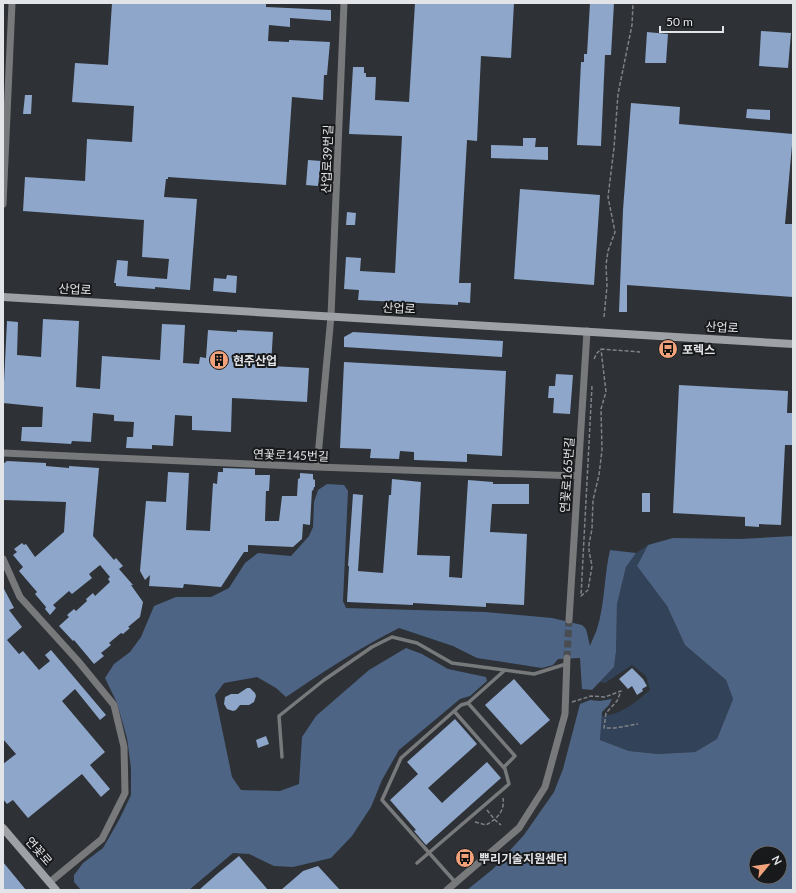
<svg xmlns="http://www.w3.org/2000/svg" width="796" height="893" viewBox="0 0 796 893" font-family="Lato,'Noto Sans KR',sans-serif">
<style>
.green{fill:#324258}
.forest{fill:#4d6485;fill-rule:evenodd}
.building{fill:#8da6ca}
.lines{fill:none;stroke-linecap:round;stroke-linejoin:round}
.street-tunnel{stroke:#494c51;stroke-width:7;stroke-dasharray:7 3.5;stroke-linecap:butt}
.path{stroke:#7f8286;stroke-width:1.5;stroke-dasharray:4 2;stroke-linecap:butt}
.lane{stroke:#77797b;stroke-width:3.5}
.street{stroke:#77797b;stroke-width:7}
.secondary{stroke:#9ea1a5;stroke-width:8}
.labels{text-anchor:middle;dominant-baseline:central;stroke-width:4;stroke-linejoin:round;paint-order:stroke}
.street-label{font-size:12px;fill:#e2e4e7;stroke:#18191b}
.poi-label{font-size:12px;font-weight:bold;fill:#e2e4e7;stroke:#18191b;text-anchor:start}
</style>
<rect width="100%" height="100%" fill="#2e3136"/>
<path class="green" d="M 648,545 L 637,566 L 667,606 L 685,645 L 726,680 L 733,699 L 717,739 L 695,752 L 658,754 L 629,751 L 600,740 L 601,716 C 621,715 636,702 650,690 L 646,676 L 632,665 L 605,683 L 600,682 L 614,667 L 616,652 L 617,604 L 626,567 L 636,553 Z"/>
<path class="forest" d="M 327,484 L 344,485 L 348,491 L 343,601 L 346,608 L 485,612 L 552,618 L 582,625 L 586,629 L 590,646 C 592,640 595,635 597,629 C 605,603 604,576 610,550 L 636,553 L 626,567 L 617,604 L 616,652 L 614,667 L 592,690 L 582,689 L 580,658 L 558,659 L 553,665 L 542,668 L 477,658 L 453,646 L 399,628 C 359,648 323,672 286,697 L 276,688 L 257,677 L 224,683 L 215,695 L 232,777 L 241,790 L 280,791 L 299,784 L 302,737 L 316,716 L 369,670 L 406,648 L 422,654 L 448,669 L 486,677 L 487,681 L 470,696 L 460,699 L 399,750 L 382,780 L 371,807 L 352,836 L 331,858 L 293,867 L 274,866 L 249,854 L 233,853 L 189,890 L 81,890 L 74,882 L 74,875 L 83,863 L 103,848 L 119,820 L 131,795 L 131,768 L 127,738 L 117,703 L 105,678 L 114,664 L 130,652 L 141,637 L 154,606 L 176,597 L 211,597 L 229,588 L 245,563 L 258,553 L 291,556 L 309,536 L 313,527 L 314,502 L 318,490 Z
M 793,536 L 793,890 L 467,890 L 493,869 L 524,835 L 554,792 L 563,769 L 580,704 L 590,700 L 600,701 L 612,699 L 609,705 L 602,712 L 600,740 L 629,751 L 658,754 L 695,752 L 717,739 L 733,699 L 726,680 L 685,645 L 667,606 L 637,566 L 648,545 L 673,538 L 740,539 ZM 756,853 L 780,853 L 780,877 L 756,877 Z"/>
<path class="building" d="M 112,3 L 266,3 L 266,7 L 331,10 L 331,21 L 290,18 L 290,27 L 269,25 L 268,41 L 289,42 L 289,40 L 330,42 L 327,75 L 324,75 L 323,100 L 292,97 L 286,185 L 168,177 L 168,179 L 166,179 L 164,197 L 197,199 L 190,290 L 155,287 L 155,289 L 116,286 L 116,283 L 114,283 L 117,260 L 128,261 L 127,276 L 167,279 L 169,259 L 142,257 L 144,220 L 23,211 L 25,177 L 85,181 L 87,139 L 132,142 L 134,106 L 72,102 L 75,63 L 108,65 Z
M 415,3 L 514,3 L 511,58 L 481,56 L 477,141 L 467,140 L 459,283 L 471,283 L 470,303 L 458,302 L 458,305 L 358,300 L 359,290 L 344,289 L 346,257 L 361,258 L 360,271 L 395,273 L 402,136 L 349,134 L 353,67 L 364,67 L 364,73 L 366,73 L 366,77 L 376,77 L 375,100 L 409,102 Z
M 590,3 L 614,3 L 611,55 L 605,55 L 601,146 L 577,145 L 581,62 L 584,62 L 584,54 L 587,54 Z
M 761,31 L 791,33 L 788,68 L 759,66 Z
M 647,32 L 668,34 L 666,63 L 645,63 Z
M 25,95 L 32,95 L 31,114 L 23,114 Z
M 631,103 L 680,107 L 679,124 L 793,134 L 785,224 L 793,224 L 793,297 L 627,285 L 627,312 L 619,312 L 623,210 Z
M 747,109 L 770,110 L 770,120 L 746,118 Z
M 523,138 L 536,138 L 535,147 L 548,147 L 548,160 L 491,158 L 491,145 L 523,146 Z
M 308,160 L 321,161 L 318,186 L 306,185 Z
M 520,189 L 600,195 L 594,285 L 514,279 Z
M 347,212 L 356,213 L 355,225 L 346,225 Z
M 227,275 L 237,276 L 236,293 L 213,291 L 214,278 L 226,279 Z
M 43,319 L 79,321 L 76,387 L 100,389 L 102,356 L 160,360 L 162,324 L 185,325 L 183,363 L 199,364 L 200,357 L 206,358 L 208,330 L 237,332 L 237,330 L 273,332 L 271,366 L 309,368 L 307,402 L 232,398 L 231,432 L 192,430 L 192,416 L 175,415 L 173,446 L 152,445 L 152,449 L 126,448 L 127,437 L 133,437 L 134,422 L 114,421 L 114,415 L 93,413 L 91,442 L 72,441 L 71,444 L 21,441 L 22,427 L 42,427 L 43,407 L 3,403 L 7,321 L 18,322 L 17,355 L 41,357 Z
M 353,332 L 503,341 L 502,357 L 344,347 L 344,337 Z
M 344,362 L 506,371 L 502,456 L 467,454 L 467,462 L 414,460 L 414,452 L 400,451 L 399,459 L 370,458 L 371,449 L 340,448 Z
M 556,374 L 573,375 L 570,414 L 553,413 L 554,398 L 548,398 L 549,386 L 555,386 Z
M 679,385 L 788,391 L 787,413 L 793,413 L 793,445 L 785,445 L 781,525 L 759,524 L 759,527 L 745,526 L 745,517 L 673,513 Z
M 7,461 L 46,463 L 46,466 L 69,468 L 69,466 L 99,468 L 93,536 L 114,560 L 116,558 L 123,566 L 119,569 L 133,585 L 131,585 L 143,602 L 140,617 L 128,627 L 130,628 L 123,634 L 121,633 L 109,643 L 111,645 L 101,653 L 104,656 L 94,664 L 74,640 L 73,641 L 59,626 L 69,617 L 67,615 L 74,609 L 76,611 L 87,601 L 86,599 L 93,593 L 95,596 L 110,582 L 108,579 L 110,577 L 100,565 L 89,574 L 92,578 L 72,594 L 69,591 L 53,605 L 56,608 L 50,615 L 45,609 L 46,607 L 35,594 L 37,592 L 19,571 L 23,567 L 13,555 L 17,552 L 14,549 L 22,543 L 24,545 L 26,544 L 35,557 L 64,532 L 66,502 L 3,500 L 3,464 Z
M 223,468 L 255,469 L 255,475 L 270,475 L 269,491 L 266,491 L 265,521 L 279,521 L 282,496 L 297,496 L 298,479 L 300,478 L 300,473 L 313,474 L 313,479 L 315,480 L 315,487 L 314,487 L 313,491 L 312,490 L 310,525 L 303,524 L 302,539 L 293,547 L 248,545 L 248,552 L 244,552 L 221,587 L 184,584 L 183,588 L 149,586 L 150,575 L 145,580 L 140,571 L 146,501 L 166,502 L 168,472 L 189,473 L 186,530 L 210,531 L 213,483 L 217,484 L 218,472 L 223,472 Z
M 392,479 L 421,482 L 417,555 L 450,556 L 449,577 L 462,578 L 468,480 L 493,482 L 493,484 L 529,484 L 529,504 L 492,504 L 490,532 L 527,534 L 524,605 L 486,603 L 486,607 L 413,603 L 413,605 L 347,602 L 349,566 L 348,566 L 353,494 L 363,495 L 358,571 L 383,573 L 389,495 L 391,495 Z
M 642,493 L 650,493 L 650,512 L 642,512 Z
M 3,587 L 14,608 L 9,610 L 22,627 L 7,640 L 19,654 L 23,651 L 39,670 L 50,661 L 45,655 L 51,650 L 106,715 L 100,720 L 75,689 L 62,701 L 105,752 L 90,765 L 110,789 L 101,797 L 82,774 L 28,818 L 13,800 L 7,804 L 3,799 L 3,764 L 16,754 L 3,739 Z
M 632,668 L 643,679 L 647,686 L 642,689 L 643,691 L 637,695 L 632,686 L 628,689 L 619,679 Z
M 514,679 L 550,720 L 521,745 L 485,705 Z
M 247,688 L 250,688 L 255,693 L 256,696 L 254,702 L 249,705 L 240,705 L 236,710 L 233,711 L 227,709 L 224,704 L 225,697 L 231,694 L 238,694 Z
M 455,719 L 477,744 L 428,788 L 442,803 L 487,762 L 501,778 L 426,845 L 414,831 L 416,830 L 390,800 L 418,774 L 407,762 Z
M 266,736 L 269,744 L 258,748 L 256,740 Z
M 239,856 L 268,890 L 199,890 L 217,874 Z
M 3,862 L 26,890 L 3,890 Z
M 318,866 L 340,890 L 281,890 L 303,871 Z"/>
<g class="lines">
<path class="street-tunnel" d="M 567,658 L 569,620"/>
<path class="path" d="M 604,317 L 607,286 L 606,265 L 608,251 L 615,232 L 608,197 L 614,148 L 618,94 L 632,25 L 633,3
M 594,359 L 597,353 L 601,349 L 640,352
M 592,386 L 581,596 L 588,590 L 592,566 L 589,551 L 589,544 L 592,529 L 593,500 L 599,475 L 602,450 L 601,409 L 606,392 L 601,349
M 572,702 L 591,696 L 605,697 L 621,691 L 617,701 L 606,713 L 604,728 L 615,728 L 638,724
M 487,810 L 495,820 L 501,825
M 475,822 L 486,825 C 497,819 505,811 503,798"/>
<path class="lane" d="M 468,703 L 515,756 L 504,767
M 282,757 L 279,716 L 324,680 L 372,647 L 392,637 L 417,643 L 452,663 L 534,674 L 566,664
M 417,863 L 509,784 L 505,769 L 454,711
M 456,883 L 382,800 L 401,758 L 461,705 L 468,703 L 505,670"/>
<path class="street" d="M 3,204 L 12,3
M 3,453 L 317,467 L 578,476
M 317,467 L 331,316 L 344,3
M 3,559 L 20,597 L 78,661 L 114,705 L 124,747 L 125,793 L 102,839 L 50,882
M 569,620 L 587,331
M 447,890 L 519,828 L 545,787 L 565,714 L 567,658"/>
<path class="secondary" d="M 3,297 L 793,344
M 3,828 L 56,890"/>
</g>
<defs>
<symbol id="bus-disc" viewBox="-11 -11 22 22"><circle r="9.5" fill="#f1a27b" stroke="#18191b"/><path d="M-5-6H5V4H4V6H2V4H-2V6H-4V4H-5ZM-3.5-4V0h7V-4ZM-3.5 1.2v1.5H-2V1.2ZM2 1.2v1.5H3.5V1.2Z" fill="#111"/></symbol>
<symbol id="building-disc" viewBox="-11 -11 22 22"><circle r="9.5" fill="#f1a27b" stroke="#18191b"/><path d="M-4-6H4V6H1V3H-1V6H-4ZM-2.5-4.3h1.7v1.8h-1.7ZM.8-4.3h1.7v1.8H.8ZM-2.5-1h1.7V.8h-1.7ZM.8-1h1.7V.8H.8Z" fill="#111"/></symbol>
</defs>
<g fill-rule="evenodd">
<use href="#bus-disc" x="657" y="338" width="22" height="22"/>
<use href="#building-disc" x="208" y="349" width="22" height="22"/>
<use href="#bus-disc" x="454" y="847" width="22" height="22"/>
</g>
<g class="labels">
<g class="street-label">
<text transform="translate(327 159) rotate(-88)">산업로39번길</text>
<text transform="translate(75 289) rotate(3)">산업로</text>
<text transform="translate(399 308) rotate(3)">산업로</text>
<text transform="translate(722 327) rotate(3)">산업로</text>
<text transform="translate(291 455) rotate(2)">연꽃로145번길</text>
<text transform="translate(567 475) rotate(-86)">연꽃로165번길</text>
<text transform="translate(39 851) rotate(49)">연꽃로</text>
</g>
<g class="poi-label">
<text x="682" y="349">포렉스</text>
<text x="233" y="360">현주산업</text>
<text x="479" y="858">뿌리기술지원센터</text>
</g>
</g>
<rect width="796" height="893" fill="none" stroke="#e2e4e7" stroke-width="8"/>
<g transform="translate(768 865) rotate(61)"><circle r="19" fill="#18191b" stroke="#696a6d"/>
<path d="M0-3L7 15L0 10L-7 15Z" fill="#f1a27b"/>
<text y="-6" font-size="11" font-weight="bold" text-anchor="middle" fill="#e2e4e7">N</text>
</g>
<path d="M660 26v6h63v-6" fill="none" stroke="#e2e4e7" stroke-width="2"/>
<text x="666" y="26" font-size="12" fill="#e2e4e7" stroke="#18191b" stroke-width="3" paint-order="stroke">50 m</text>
</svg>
